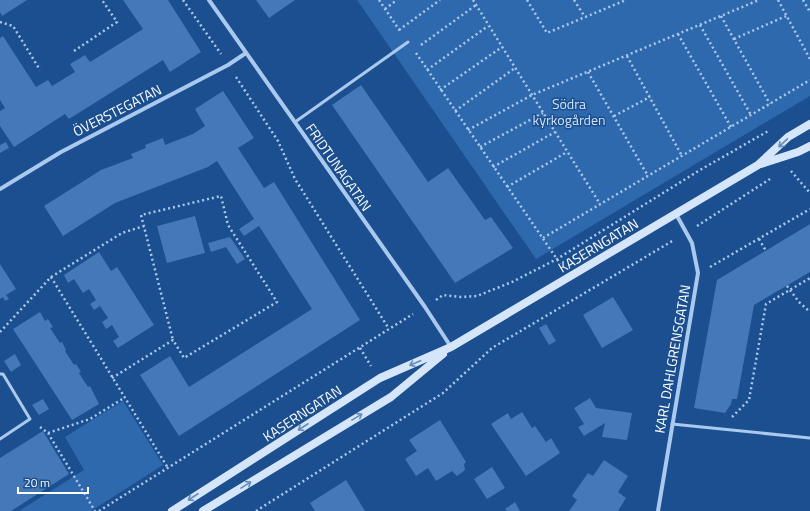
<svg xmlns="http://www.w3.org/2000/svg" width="810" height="511" viewBox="0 0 810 511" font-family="'Titillium Web',sans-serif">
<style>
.green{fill:#2e69ad}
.building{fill:#4478b7}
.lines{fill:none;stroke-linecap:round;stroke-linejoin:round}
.path{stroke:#a9c9ee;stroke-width:2.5;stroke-dasharray:2 3;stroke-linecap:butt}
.lane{stroke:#a9c9ee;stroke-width:3}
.street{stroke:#a9c9ee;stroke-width:4}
.secondary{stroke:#d6e6fa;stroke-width:8}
.oneway{stroke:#668bba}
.labels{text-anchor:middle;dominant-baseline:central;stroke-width:3;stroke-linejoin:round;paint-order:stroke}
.park-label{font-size:14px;fill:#cfe3fa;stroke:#1b4f8f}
.street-label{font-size:14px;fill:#fff;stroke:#1b4f8f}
</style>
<rect width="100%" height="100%" fill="#1b4f8f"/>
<path class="green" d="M 357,0 L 810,0 L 810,96 L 536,259 Z
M 123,401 L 163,465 L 91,511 L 19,511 L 84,470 L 65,437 Z"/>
<path class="building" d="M 0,0 L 27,0 L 2,16 L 0,12 Z
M 123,0 L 168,0 L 201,52 L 170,72 L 163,60 L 69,119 L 65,114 L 14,147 L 0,126 L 0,111 L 5,108 L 0,100 L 0,38 L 3,36 L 36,87 L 48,80 L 52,86 L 75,72 L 70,64 L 85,55 L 90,62 L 143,29 Z
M 256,0 L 295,0 L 269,18 Z
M 361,85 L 428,182 L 448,168 L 485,220 L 491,217 L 513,248 L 455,283 L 332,105 Z
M 223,91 L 254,138 L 238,148 L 264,188 L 274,182 L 360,320 L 179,436 L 140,375 L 170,356 L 189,387 L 312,309 L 259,226 L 244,236 L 239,229 L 254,219 L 217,161 L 208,167 L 115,203 L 63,236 L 44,206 L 101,170 L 133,158 L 131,154 L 146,148 L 145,145 L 163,138 L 165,145 L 193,134 L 205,126 L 195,109 Z
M 6,142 L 9,148 L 0,153 L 0,145 Z
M 195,216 L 205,253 L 167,263 L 157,226 Z
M 810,224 L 810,272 L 754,305 L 737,399 L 732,399 L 731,404 L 725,413 L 694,408 L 717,280 Z
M 230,237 L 245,259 L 237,264 L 226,247 L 211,252 L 208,243 Z
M 99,252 L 111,271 L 117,267 L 154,325 L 118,348 L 113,341 L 119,337 L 112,325 L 106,329 L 102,322 L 108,318 L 100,306 L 94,310 L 90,304 L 96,300 L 89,289 L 83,293 L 74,279 L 68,283 L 64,275 Z
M 0,264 L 16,289 L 6,295 L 9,299 L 5,301 L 3,297 L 0,299 Z
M 613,297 L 633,330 L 602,348 L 583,315 Z
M 40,312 L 45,321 L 48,319 L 53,327 L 50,328 L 60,343 L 62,342 L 66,350 L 65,351 L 74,365 L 76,364 L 81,372 L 79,373 L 88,387 L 90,386 L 99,404 L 72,420 L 13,329 Z
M 546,324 L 556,341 L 549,345 L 539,328 Z
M 15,354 L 21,365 L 11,372 L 4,361 Z
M 590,398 L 596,408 L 632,413 L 627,440 L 602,437 L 605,423 L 584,436 L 578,427 L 584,424 L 574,408 Z
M 43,399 L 49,409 L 39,415 L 32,405 Z
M 522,412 L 532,428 L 535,426 L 546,442 L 551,438 L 560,453 L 526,476 L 491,424 L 508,413 L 511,419 Z
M 440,420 L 466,462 L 464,464 L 465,470 L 457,476 L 452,471 L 436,481 L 428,468 L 416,476 L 405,459 L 417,451 L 409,440 Z
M 43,431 L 69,474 L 11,511 L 0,511 L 0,458 Z
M 604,460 L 628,476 L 618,492 L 626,498 L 618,511 L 569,511 L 577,500 L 572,496 L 588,473 L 593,476 Z
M 492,467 L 505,488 L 487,499 L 474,479 Z
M 346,480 L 365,511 L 315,511 L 310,503 Z
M 515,502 L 520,511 L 507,511 L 505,509 Z"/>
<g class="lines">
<path class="path" d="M 183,0 L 221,54
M 379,0 L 400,31
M 473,0 L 600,204
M 527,0 L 547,33 L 626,0
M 574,0 L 585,17
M 778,0 L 810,59
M 803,0 L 810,12
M 385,9 L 397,0
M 721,16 L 770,104
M 0,22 L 13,26 L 40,70
M 700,25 L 751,115
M 399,30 L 440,0
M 678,34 L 731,127
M 734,39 L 786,16
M 421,45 L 476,5
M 74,51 L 117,22 L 102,0
M 416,53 L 561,265
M 627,56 L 682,156
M 427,70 L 488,26
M 588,72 L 648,176
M 236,77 L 278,141 L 295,179 L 389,329
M 440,90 L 502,47
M 455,111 L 515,68
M 614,116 L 650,97
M 468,130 L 532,95 L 759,0
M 480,147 L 543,113
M 493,167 L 555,132
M 791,171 L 810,193
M 507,187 L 567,152
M 697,226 L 770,179
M 543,238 L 810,80
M 759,239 L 766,251
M 710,267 L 810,209
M 51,277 L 168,468
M 787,286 L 799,302 L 810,312
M 436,300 L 443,295 L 461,297 L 477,296 L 512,282 L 557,259 L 700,170 L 770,130
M 0,332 L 51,277 L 122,233 L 144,226
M 360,348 L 371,366
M 112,378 L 173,340 L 184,358 L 277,302 L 228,225 L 221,196 L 141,215 L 173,340
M 732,417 L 749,400 L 766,304 L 810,278
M 40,427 L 48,433 L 95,511
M 48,433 L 90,419 L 124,398
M 99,511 L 413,314
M 256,511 L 443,393 L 492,348 L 674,240"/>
<path class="lane" d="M 295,122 L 408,42
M 0,374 L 3,374 L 30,419 L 0,439
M 672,424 L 810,438"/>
<path class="street" d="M 209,0 L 425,307 L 451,347
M 0,189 L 61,152 L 228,65 L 246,53
M 658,511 L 698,273 L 692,243 L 676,214"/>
<path class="secondary" d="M 761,164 L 798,152 L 810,146
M 172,511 L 380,378 L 451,347 L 758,165 L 788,137 L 810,124
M 203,511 L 391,397 L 443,354"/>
</g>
<defs><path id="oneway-shaft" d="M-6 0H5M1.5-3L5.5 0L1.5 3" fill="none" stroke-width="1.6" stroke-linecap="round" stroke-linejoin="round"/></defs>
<g class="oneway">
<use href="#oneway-shaft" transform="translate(783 143) rotate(137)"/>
<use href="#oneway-shaft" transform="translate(415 363) rotate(157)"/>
<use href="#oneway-shaft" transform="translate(357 417) rotate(-31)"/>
<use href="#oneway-shaft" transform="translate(303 427) rotate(147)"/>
<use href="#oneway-shaft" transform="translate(246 485) rotate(-32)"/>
<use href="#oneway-shaft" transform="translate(193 497) rotate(147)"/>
</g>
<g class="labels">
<g class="park-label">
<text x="569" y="103">Södra<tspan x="569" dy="16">kyrkogården</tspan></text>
</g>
<g class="street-label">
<text transform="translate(117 110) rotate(-27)">ÖVERSTEGATAN</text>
<text transform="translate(339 167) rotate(55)">FRIDTUNAGATAN</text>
<text transform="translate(598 245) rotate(-31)">KASERNGATAN</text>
<text transform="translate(672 359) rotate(-80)">KARL DAHLGRENSGATAN</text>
<text transform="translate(302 413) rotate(-33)">KASERNGATAN</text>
</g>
</g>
<path d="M18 487v6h70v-6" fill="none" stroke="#ffffff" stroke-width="2"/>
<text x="24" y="487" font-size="12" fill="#ffffff" stroke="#1b4f8f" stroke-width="3" paint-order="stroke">20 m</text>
</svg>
